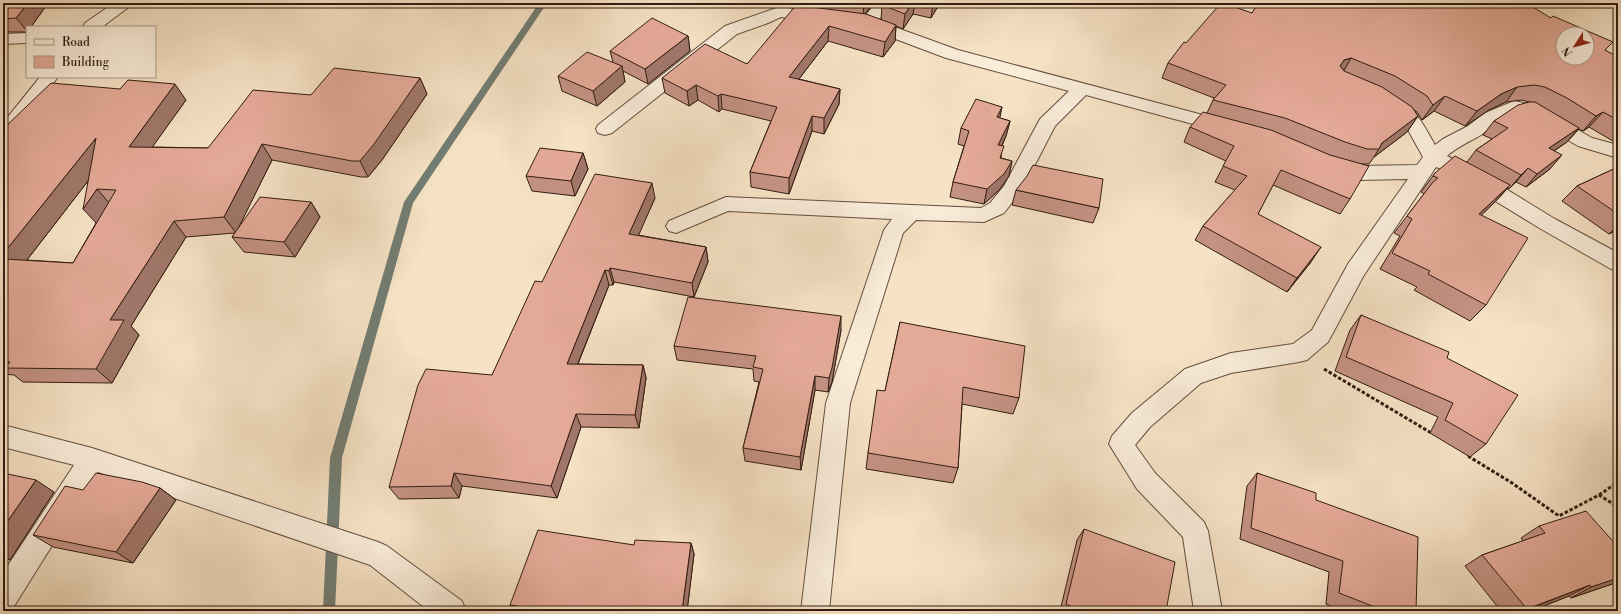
<svg xmlns="http://www.w3.org/2000/svg" width="1621" height="614" viewBox="0 0 1621 614" font-family="'Libre Bodoni',serif">
<style>
.lines{fill:none;stroke-linecap:round;stroke-linejoin:round}
.stream{fill:#727d72;fill-rule:evenodd}
.minor-casing{stroke:#634e3e;stroke-width:2}
.path{stroke:#321c11;stroke-width:3;stroke-dasharray:3.5 2;stroke-linecap:butt}
.minor{fill:#f9ecd9;fill-rule:evenodd}
.wall{fill:#c49283;stroke:#321c11;fill-rule:evenodd}
.shaded-wall{fill:#a0776a;stroke:#321c11}
.building{fill:#e4aa98;stroke:#321c11;fill-rule:evenodd}
</style>
<rect width="100%" height="100%" fill="#f6e2c5"/>
<filter id="stains"><feTurbulence type="fractalNoise" baseFrequency=".005" numOctaves="4"/><feColorMatrix values="0 0 0 0 .2 0 0 0 0 .09 0 0 0 0 .02 0 0 0 .5 -.17"/></filter>
<radialGradient id="worn" r=".72"><stop offset=".6" stop-color="#630" stop-opacity="0"/><stop offset="1" stop-color="#630" stop-opacity=".3"/></radialGradient>
<g class="lines">
<path class="stream" d="M 539,3 L 547,3 L 413,203 L 342,458 L 335,611 L 323,611 L 330,458 L 404,202 Z"/>
<defs>
<path id="minor" d="M 114,3 L 132,3 L 130,6 L 102,27 L 83,27 L 85,23 Z
M 876,3 L 892,3 L 878,21 L 958,50 L 1233,123 L 1235,127 L 1233,131 L 1226,133 L 1086,95 L 1055,126 L 1022,190 L 1004,213 L 984,222 L 916,220 L 903,233 L 850,403 L 829,611 L 801,611 L 826,403 L 884,230 L 892,219 L 728,211 L 676,233 L 669,231 L 666,226 L 669,221 L 726,197 L 981,208 L 990,203 L 1004,186 L 1040,119 L 1069,91 L 946,58 L 861,26 L 859,23 Z
M 779,7 L 819,12 L 825,14 L 827,17 L 825,20 L 819,22 L 781,17 L 768,23 L 737,34 L 612,133 L 605,135 L 598,133 L 596,129 L 598,125 L 725,26 Z
M 27,33 L 27,43 L 3,44 L 3,34 Z
M 40,77 L 58,77 L 10,140 L 3,142 L 3,123 Z
M 1390,98 C 1415,105 1423,124 1435,145 L 1443,139 L 1468,126 L 1485,113 L 1514,101 L 1535,105 L 1592,138 L 1618,145 L 1618,158 L 1578,146 L 1524,114 C 1506,112 1495,126 1481,135 C 1469,142 1457,147 1447,156 L 1453,159 L 1456,164 L 1453,169 L 1446,171 L 1436,167 L 1364,275 L 1328,342 L 1307,360 L 1299,362 L 1231,373 L 1201,383 L 1150,427 L 1135,445 L 1155,473 L 1204,522 L 1208,531 L 1222,611 L 1194,611 L 1183,537 L 1137,489 L 1109,444 L 1112,436 L 1132,413 L 1185,369 L 1231,353 L 1293,344 L 1312,330 L 1348,264 L 1408,179 L 1356,180 L 1330,172 L 1327,167 L 1330,162 L 1337,160 L 1357,166 L 1417,165 L 1423,157 L 1403,121 L 1384,108 L 1381,104 L 1384,100 Z
M 1476,173 L 1483,175 L 1555,219 L 1618,253 L 1618,271 L 1611,269 L 1541,229 L 1469,185 L 1466,180 L 1469,175 Z
M 3,425 L 92,448 L 378,542 L 387,546 L 462,601 L 466,611 L 429,611 L 370,565 L 98,472 L 13,608 L 3,611 L 3,573 L 74,465 L 3,447 Z"/>
</defs>
<use href="#minor" class="minor-casing"/>
<path class="path" d="M 1324,369 L 1433,434
M 1468,456 L 1512,483 L 1559,516 L 1599,495 L 1618,507
M 1599,495 L 1618,482"/>
<use href="#minor" class="minor"/>
</g>
<path class="wall" d="M 3,3 L 48,3 L 31,27 L 27,27 L 27,32 L 3,32 Z
M 805,3 L 874,3 L 865,14 L 881,20 L 882,5 L 883,3 L 940,3 L 931,18 L 913,14 L 903,29 L 896,26 L 895,41 L 883,57 L 828,41 L 799,79 L 840,89 L 839,104 L 824,134 L 812,131 L 789,194 L 751,187 L 750,172 L 771,121 L 722,109 L 719,112 L 698,100 L 689,106 L 665,93 L 662,78 L 747,64 L 805,6 Z
M 1252,13 L 1606,51 L 1618,57 L 1618,144 L 1589,127 L 1583,131 L 1579,129 L 1567,142 L 1554,151 L 1550,169 L 1526,187 L 1516,182 L 1509,189 L 1508,188 L 1495,202 L 1481,215 L 1486,305 L 1470,321 L 1414,290 L 1417,287 L 1380,269 L 1400,236 L 1394,233 L 1424,194 L 1421,192 L 1435,173 L 1467,162 L 1476,150 L 1492,139 L 1483,135 L 1494,121 L 1529,102 L 1522,100 L 1506,102 L 1489,110 L 1465,126 L 1434,111 L 1422,120 L 1417,112 L 1414,110 L 1418,116 L 1407,132 L 1374,157 L 1369,164 L 1362,164 L 1350,199 L 1340,214 L 1273,185 L 1258,214 L 1311,262 L 1287,292 L 1195,240 L 1203,226 L 1235,190 L 1215,182 L 1226,161 L 1184,142 L 1190,127 L 1207,113 L 1214,98 L 1162,78 L 1168,63 L 1186,43 Z
M 688,36 L 690,51 L 648,84 L 623,71 L 625,82 L 597,106 L 562,91 L 558,76 L 613,62 L 610,51 Z
M 420,78 L 427,94 L 382,160 L 368,177 L 361,177 L 272,160 L 237,230 L 311,202 L 320,217 L 295,257 L 244,252 L 232,237 L 235,233 L 186,237 L 131,326 L 139,335 L 112,383 L 23,382 L 14,375 L 3,374 L 3,129 L 186,100 L 152,147 L 208,148 L 311,95 ZM 88,181 L 96,223 L 73,263 L 27,260 Z
M 1000,118 L 1010,121 L 1006,136 L 1002,146 L 1001,158 L 1012,161 L 1009,176 L 1000,189 L 984,204 L 950,197 L 953,182 L 964,146 L 958,144 L 961,128 Z
M 583,153 L 588,169 L 575,196 L 532,191 L 526,176 Z
M 1618,167 L 1618,229 L 1609,234 L 1562,201 L 1577,186 Z
M 1016,190 L 1099,208 L 1093,223 L 1012,205 Z
M 655,198 L 638,235 L 706,247 L 708,262 L 694,297 L 614,282 L 613,285 L 609,285 L 578,364 L 643,365 L 646,378 L 639,428 L 581,427 L 557,498 L 462,486 L 459,498 L 399,499 L 389,487 L 492,375 L 542,282 Z
M 1361,315 L 1447,358 L 1486,444 L 1470,457 L 1430,433 L 1438,417 L 1335,371 L 1350,330 Z
M 900,322 L 1019,398 L 1013,414 L 962,404 L 958,468 L 953,483 L 866,469 L 868,453 L 885,391 Z
M 841,330 L 832,382 L 828,392 L 815,390 L 801,470 L 745,461 L 743,448 L 759,382 L 754,381 L 753,369 L 677,360 L 674,346 Z
M 3,473 L 54,492 L 10,560 L 3,558 Z
M 1257,473 L 1316,500 L 1416,611 L 1344,611 L 1326,604 L 1329,572 L 1240,539 L 1247,486 Z
M 160,488 L 176,500 L 133,563 L 53,547 L 33,535 L 83,490 Z
M 1539,526 L 1618,582 L 1571,598 L 1569,596 L 1531,611 L 1501,611 L 1465,566 L 1482,555 L 1523,541 L 1521,538 Z
M 1084,529 L 1166,611 L 1060,611 L 1077,540 Z
M 691,543 L 694,554 L 687,611 L 515,611 L 510,605 L 634,545 Z"/>
<path class="shaded-wall" d="M 28,3 L 48,3 L 31,27 L 27,27 L 27,31 L 16,18 Z
M 864,3 L 874,3 L 863,16 Z
M 912,3 L 915,3 L 913,14 L 903,29 L 905,14 Z
M 933,3 L 940,3 L 931,18 Z
M 896,25 L 895,41 L 883,57 L 885,42 Z
M 829,26 L 828,41 L 789,92 L 789,77 Z
M 688,36 L 690,51 L 648,84 L 645,69 Z
M 1351,58 L 1342,74 L 1340,66 L 1344,60 Z
M 622,66 L 625,82 L 597,106 L 593,91 Z
M 420,78 L 427,94 L 382,160 L 368,177 L 360,161 Z
M 175,84 L 186,100 L 141,163 L 129,147 Z
M 696,85 L 698,100 L 689,106 L 687,91 Z
M 1517,87 L 1506,102 L 1489,110 L 1465,126 L 1477,111 L 1501,94 Z
M 840,89 L 839,104 L 824,134 L 824,118 Z
M 721,94 L 722,109 L 719,112 L 718,96 Z
M 1445,96 L 1434,111 L 1422,120 L 1433,105 Z
M 1002,107 L 999,122 L 997,117 Z
M 1603,112 L 1589,127 L 1583,131 L 1596,116 Z
M 812,116 L 812,131 L 789,194 L 789,178 Z
M 1418,116 L 1407,132 L 1374,157 L 1382,143 Z
M 1010,121 L 1006,136 L 995,161 L 998,145 Z
M 1579,128 L 1567,142 L 1537,162 L 1549,148 Z
M 96,138 L 109,154 L 16,274 L 3,262 L 3,254 Z
M 262,144 L 272,160 L 236,233 L 224,217 Z
M 583,153 L 588,169 L 575,196 L 571,181 Z
M 1562,155 L 1550,169 L 1526,187 L 1537,174 Z
M 1012,161 L 1009,176 L 1000,189 L 984,204 L 987,189 Z
M 1528,168 L 1516,182 L 1509,189 L 1521,175 Z
M 652,183 L 655,198 L 633,248 L 629,234 Z
M 1510,185 L 1495,202 L 1465,231 L 1479,214 Z
M 97,189 L 111,205 L 97,224 L 83,209 Z
M 311,202 L 320,217 L 295,257 L 284,242 Z
M 174,221 L 186,237 L 131,326 L 139,335 L 112,383 L 96,369 L 110,320 Z
M 1618,225 L 1618,229 L 1609,234 Z
M 706,247 L 708,262 L 694,297 L 692,283 Z
M 1321,247 L 1311,262 L 1287,292 L 1297,278 Z
M 610,268 L 614,282 L 613,285 L 609,271 Z
M 605,270 L 609,285 L 572,378 L 567,364 Z
M 841,316 L 841,330 L 832,382 L 828,392 L 829,378 Z
M 643,365 L 646,378 L 639,428 L 635,415 Z
M 815,376 L 815,390 L 801,470 L 800,457 Z
M 576,414 L 581,427 L 557,498 L 551,486 Z
M 454,473 L 462,486 L 459,498 L 451,486 Z
M 36,480 L 54,492 L 10,560 L 3,556 L 3,528 Z
M 160,488 L 176,500 L 133,563 L 116,552 Z
M 691,543 L 694,554 L 687,611 L 682,611 Z
M 1618,578 L 1618,582 L 1571,598 L 1591,587 Z
M 1590,585 L 1569,596 L 1531,611 L 1524,611 Z"/>
<path class="building" d="M 3,3 L 28,3 L 16,18 L 3,19 Z
M 883,3 L 912,3 L 905,14 L 882,5 Z
M 1221,3 L 1223,3 L 1252,13 L 1258,3 L 1526,3 L 1551,18 L 1553,16 L 1613,42 L 1605,50 L 1618,57 L 1618,120 L 1603,112 L 1596,116 L 1567,98 L 1545,87 L 1534,85 L 1517,87 L 1501,94 L 1477,111 L 1445,96 L 1433,105 L 1427,96 L 1395,76 L 1351,58 L 1344,60 L 1340,66 L 1344,71 L 1382,87 L 1412,107 L 1418,116 L 1382,143 L 1379,149 L 1367,149 L 1345,142 L 1285,118 L 1213,100 L 1226,85 L 1168,63 L 1184,42 L 1186,43 ZM 1563,34 L 1587,34 L 1587,58 L 1563,58 Z
M 796,5 L 866,14 L 896,25 L 885,42 L 829,26 L 789,77 L 840,89 L 824,118 L 812,116 L 789,178 L 750,172 L 777,107 L 721,94 L 718,96 L 696,85 L 687,91 L 662,78 L 705,44 L 747,64 Z
M 652,18 L 688,36 L 645,69 L 610,51 Z
M 587,52 L 622,66 L 593,91 L 558,76 Z
M 334,68 L 420,78 L 374,144 L 360,161 L 352,161 L 262,144 L 224,217 L 174,221 L 110,320 L 124,320 L 96,369 L 5,368 L 10,362 L 3,361 L 3,259 L 73,263 L 116,190 L 97,189 L 83,209 L 96,138 L 3,254 L 3,129 L 51,83 L 120,89 L 128,80 L 175,84 L 129,147 L 208,148 L 253,90 L 311,95 Z
M 976,99 L 1002,107 L 997,117 L 1010,121 L 998,145 L 1004,146 L 1000,158 L 1012,161 L 1004,174 L 987,189 L 953,182 L 969,131 L 961,128 Z
M 1529,102 L 1535,102 L 1579,128 L 1549,148 L 1562,155 L 1537,174 L 1528,168 L 1521,175 L 1476,150 L 1508,128 L 1494,121 L 1518,105 Z
M 1203,112 L 1271,130 L 1330,155 L 1369,166 L 1350,199 L 1281,170 L 1258,214 L 1321,247 L 1297,278 L 1203,226 L 1247,176 L 1223,166 L 1234,146 L 1190,127 Z
M 540,148 L 583,153 L 571,181 L 526,176 Z
M 1455,156 L 1510,185 L 1479,214 L 1528,238 L 1486,305 L 1428,274 L 1430,271 L 1392,253 L 1412,219 L 1407,216 L 1433,182 L 1438,178 L 1433,176 L 1435,173 Z
M 1033,165 L 1103,179 L 1099,208 L 1016,190 L 1027,176 Z
M 1618,167 L 1618,214 L 1577,186 Z
M 595,174 L 652,183 L 629,234 L 706,247 L 692,283 L 610,268 L 609,271 L 605,270 L 567,364 L 643,365 L 635,415 L 576,414 L 551,486 L 454,473 L 451,486 L 389,487 L 418,385 L 426,369 L 492,375 L 535,281 L 542,282 Z
M 260,197 L 311,202 L 284,242 L 232,237 Z
M 688,297 L 841,316 L 832,368 L 829,378 L 815,376 L 800,457 L 743,448 L 763,369 L 753,367 L 756,356 L 674,346 Z
M 1361,315 L 1449,352 L 1447,358 L 1518,395 L 1486,444 L 1445,420 L 1453,403 L 1346,357 Z
M 900,322 L 1025,346 L 1019,398 L 963,387 L 958,468 L 868,453 L 877,390 L 885,391 Z
M 3,473 L 36,480 L 3,528 Z
M 96,473 L 142,482 L 160,488 L 116,552 L 33,535 L 65,486 L 83,490 Z
M 1257,473 L 1316,493 L 1316,500 L 1418,537 L 1416,611 L 1385,611 L 1339,593 L 1343,561 L 1251,528 Z
M 1586,511 L 1618,547 L 1618,578 L 1591,587 L 1590,585 L 1527,609 L 1482,555 L 1545,533 L 1539,526 Z
M 1084,529 L 1175,562 L 1166,611 L 1082,611 L 1066,604 Z
M 538,530 L 634,545 L 635,540 L 691,543 L 682,611 L 547,611 L 510,605 Z"/>
<rect width="1621" height="614" fill="none" stroke="#f6e2c5" stroke-width="16"/>
<rect x="4" y="4" width="1613" height="606" fill="none" stroke="#321c11" stroke-width="2"/>
<rect x="8" y="8" width="1605" height="598" fill="none" stroke="#321c11"/>
<rect x="26" y="26" width="130" height="52" fill="#f9ecd9" stroke="#a99989"/>
<rect x="34" y="39" width="20" height="6" fill="#f9ecd9" stroke="#a99989"/>
<text x="62" y="46" font-size="12" fill="#321c11">Road</text>
<rect x="34" y="56" width="20" height="12" fill="#e4aa98" stroke="#a99989"/>
<text x="62" y="66" font-size="12" fill="#321c11">Building</text>
<g transform="translate(1575 46) rotate(234)"><circle r="19" fill="#f9ecd9" stroke="#a99989"/>
<path d="M0-3L7 15L0 10L-7 15Z" fill="#8f2418"/>
<text y="-6" font-size="11" font-weight="bold" text-anchor="middle" fill="#321c11">N</text>
</g>
<rect width="100%" height="100%" filter="url(#stains)"/>
<rect width="100%" height="100%" fill="url(#worn)"/>
</svg>
